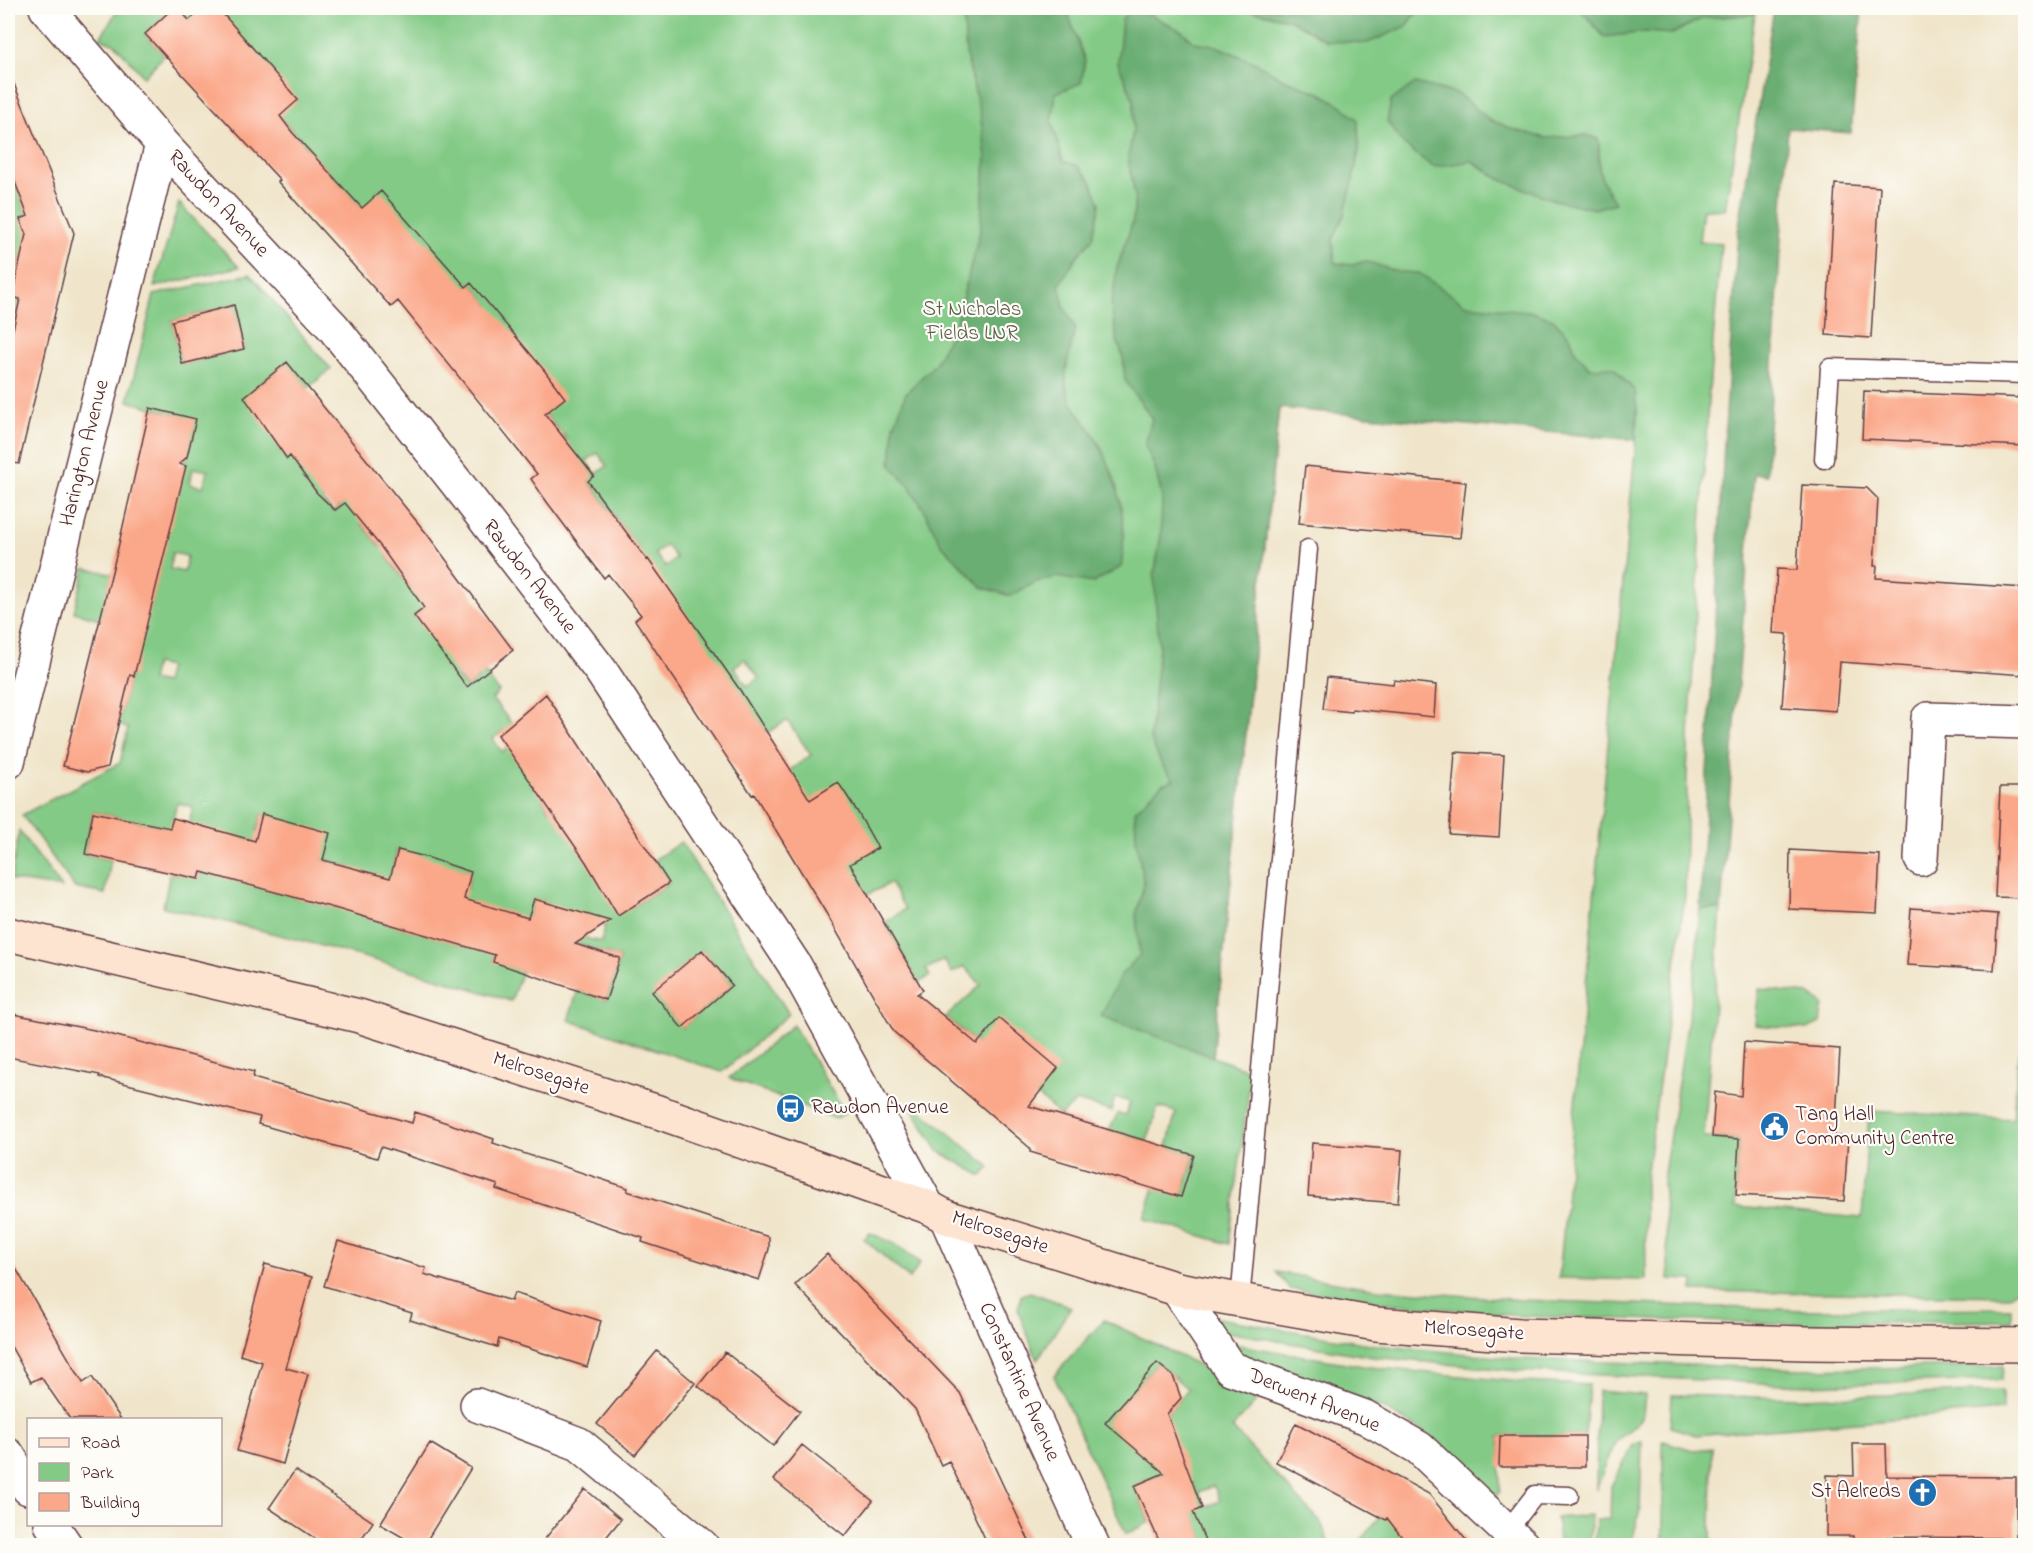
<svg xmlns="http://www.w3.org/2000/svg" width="2033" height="1553" viewBox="0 0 2033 1553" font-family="'Indie Flower',sans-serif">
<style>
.green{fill:#83ca86;stroke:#667458;stroke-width:1.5;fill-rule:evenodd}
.forest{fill:#6aae73;stroke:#5a664f;stroke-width:1.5}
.building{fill:#fba789}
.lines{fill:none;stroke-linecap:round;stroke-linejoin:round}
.lane-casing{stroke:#633d43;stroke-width:21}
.street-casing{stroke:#633d43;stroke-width:36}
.secondary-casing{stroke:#633d43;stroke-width:36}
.lane{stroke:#fff;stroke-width:18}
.street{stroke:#fff;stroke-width:33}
.secondary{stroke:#fde4d1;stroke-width:33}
.labels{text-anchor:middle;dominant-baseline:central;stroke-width:4.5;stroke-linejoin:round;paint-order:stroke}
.street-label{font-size:21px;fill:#4a1f2b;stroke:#fdfcf7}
.park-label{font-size:21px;fill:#5e5b4b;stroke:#fdfcf7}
.poi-label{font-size:21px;fill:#4a1f2b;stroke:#fdfcf7;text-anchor:start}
</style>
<rect width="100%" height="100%" fill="#fdfcf7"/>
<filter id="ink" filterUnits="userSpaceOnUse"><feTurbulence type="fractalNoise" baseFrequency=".0167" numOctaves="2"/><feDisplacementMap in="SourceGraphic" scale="12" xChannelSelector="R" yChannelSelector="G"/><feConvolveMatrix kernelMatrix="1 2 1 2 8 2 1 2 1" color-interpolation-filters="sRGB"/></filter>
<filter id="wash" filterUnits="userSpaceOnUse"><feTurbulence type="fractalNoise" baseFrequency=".008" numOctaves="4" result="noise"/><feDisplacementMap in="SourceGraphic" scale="24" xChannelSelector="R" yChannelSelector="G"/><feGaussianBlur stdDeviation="1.35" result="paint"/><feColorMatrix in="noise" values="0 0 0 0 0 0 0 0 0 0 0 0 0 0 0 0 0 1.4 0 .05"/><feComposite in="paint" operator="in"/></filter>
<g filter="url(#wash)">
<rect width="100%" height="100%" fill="#f0e5ca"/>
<path class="green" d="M 119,8 L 173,8 L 145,34 L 164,55 L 144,77 L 115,44 L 100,38 Z
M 178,8 L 203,8 L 199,11 L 210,23 L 221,14 L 216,8 L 1721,8 L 1721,17 L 1755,14 L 1725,210 L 1703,209 L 1699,241 L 1721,243 L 1708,403 L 1687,771 L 1685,895 L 1645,1185 L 1646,1280 L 1559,1278 L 1636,440 L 1637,410 L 1279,407 L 1213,1057 L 1251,1071 L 1229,1244 L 1144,1219 L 1154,1188 L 1182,1196 L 1194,1156 L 1167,1147 L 1176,1112 L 1158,1107 L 1147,1141 L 1109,1130 L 1118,1113 L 1126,1115 L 1130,1102 L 1115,1097 L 1111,1111 L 1076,1101 L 1061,1116 L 946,1017 L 981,985 L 964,966 L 952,973 L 944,960 L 926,969 L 930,976 L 919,983 L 884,923 L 905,909 L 890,883 L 867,895 L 790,770 L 811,755 L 787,720 L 767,733 L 651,566 L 560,442 L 566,438 L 435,288 L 311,153 L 303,142 ZM 471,283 L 490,306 L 460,292 ZM 598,453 L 607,466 L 596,474 L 586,461 ZM 666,545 L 676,558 L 666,567 L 655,554 ZM 745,659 L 759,678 L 747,686 L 734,667 Z
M 8,164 L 28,216 L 33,251 L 27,255 L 21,254 L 12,296 L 20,299 L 8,351 Z
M 179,203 L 239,267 L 154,287 Z
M 250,274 L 331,369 L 308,388 L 286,362 L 259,385 L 367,517 L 361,523 L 381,547 L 387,544 L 391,550 L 386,556 L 410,588 L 418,582 L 499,692 L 492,699 L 518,731 L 520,740 L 537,766 L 547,760 L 624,879 L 617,884 L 632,907 L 669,884 L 654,860 L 681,842 L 789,1014 L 722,1072 L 568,1020 L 578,990 L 606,1000 L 620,958 L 507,920 L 493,961 L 522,971 L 511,1001 C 397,964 281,934 163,907 L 170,873 L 199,878 L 207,836 L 93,812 L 85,854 L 111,860 L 105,894 L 75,888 L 22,815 L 120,763 L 128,728 L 118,725 L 141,630 L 74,612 L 85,568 L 112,574 L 106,600 L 150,610 L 195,420 L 128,401 L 154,295 ZM 233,305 L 244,349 L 182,364 L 172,321 ZM 289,436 L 299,449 L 288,458 L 278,445 ZM 193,468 L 208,471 L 203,487 L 190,484 ZM 334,491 L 344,503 L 333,512 L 322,500 ZM 172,553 L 187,556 L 184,572 L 170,569 ZM 425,608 L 435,620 L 424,629 L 414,616 ZM 155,664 L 169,667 L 165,683 L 151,680 ZM 467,666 L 478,679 L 466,687 L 456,675 ZM 503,730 L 514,743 L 502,752 L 493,739 ZM 553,788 L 561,802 L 549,810 L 541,796 ZM 177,803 L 193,807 L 189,824 L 173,819 ZM 262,814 L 278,819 L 273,836 L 257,831 ZM 237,836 L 350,867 L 339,909 L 225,878 ZM 594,848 L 603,861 L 591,869 L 582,855 ZM 397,850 L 413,855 L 409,872 L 393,867 ZM 456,868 L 471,872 L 467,889 L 451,884 ZM 373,874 L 485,906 L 473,948 L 362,916 ZM 534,899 L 550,904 L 545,921 L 529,916 ZM 589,921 L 605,926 L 601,942 L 585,938 ZM 702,950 L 732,985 L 682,1028 L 653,992 Z
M 19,831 L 62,888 L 11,880 Z
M 1700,909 L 1721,909 L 1704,1138 L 1739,1139 L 1735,1207 L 1862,1218 L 1869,1111 L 2013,1119 L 2018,1056 L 2025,1043 L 2025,1282 L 2010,1296 L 1693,1291 L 1694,1280 L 1669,1279 L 1663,1180 L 1695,973 Z
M 1759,989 L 1809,994 L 1823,1004 L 1820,1023 L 1807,1029 L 1755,1025 Z
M 793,1025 L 845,1113 L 836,1119 L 729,1078 Z
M 913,1104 L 990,1167 L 982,1176 L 938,1151 L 911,1107 Z
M 870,1233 L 895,1244 L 920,1263 L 910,1279 L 864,1239 Z
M 1276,1272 L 1377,1289 L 1522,1300 L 1804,1310 L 2011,1308 L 2011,1321 L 1803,1324 L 1521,1316 L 1375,1302 L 1290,1289 Z
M 1030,1292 L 1071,1307 L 1037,1360 L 1018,1310 L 1021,1295 Z
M 1201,1315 L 1375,1345 L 1520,1359 L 1804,1369 L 2003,1366 L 2002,1380 L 1804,1385 L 1519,1371 L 1373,1357 L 1233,1333 L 1212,1329 Z
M 1104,1320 L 1262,1395 L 1232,1428 L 1321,1523 L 1330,1545 L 1207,1545 L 1173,1469 L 1134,1486 L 1150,1522 L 1126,1534 L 1054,1376 ZM 1157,1363 L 1188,1389 L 1137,1450 L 1106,1423 ZM 1214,1486 L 1220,1501 L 1205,1507 L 1199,1492 Z
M 1221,1342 L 1369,1367 L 1521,1382 L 1589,1385 L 1585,1436 L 1500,1436 L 1500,1491 L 1497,1497 L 1443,1446 L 1414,1426 L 1384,1409 L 1242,1361 Z
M 1598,1391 L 1645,1395 L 1643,1414 L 1637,1424 L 1616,1441 L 1596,1489 Z
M 2002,1391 L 2003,1410 L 1696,1435 L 1670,1427 L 1672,1395 L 1802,1398 Z
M 1642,1441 L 1640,1509 L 1632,1542 L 1633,1545 L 1595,1545 L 1596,1520 L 1610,1519 L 1611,1486 L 1633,1445 Z
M 1663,1441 L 1693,1450 L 1712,1448 L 1711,1545 L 1663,1545 Z
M 1591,1515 L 1590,1545 L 1562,1545 L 1559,1540 L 1556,1518 Z
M 1380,1517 L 1388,1518 L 1408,1545 L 1355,1546 Z"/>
<path class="forest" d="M 963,8 L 1066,8 L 1085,61 L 1081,83 L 1056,93 L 1052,122 L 1063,161 L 1078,166 L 1091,181 L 1100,204 L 1093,238 L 1075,259 L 1059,285 L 1064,307 L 1075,327 C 1072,350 1061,371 1068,395 C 1073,410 1088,424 1096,438 C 1118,476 1129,523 1121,567 L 1093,583 L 1057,577 L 1036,582 L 1010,596 L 982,587 L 941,544 L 923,508 L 909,486 L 891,465 L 894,426 L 906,393 L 935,364 L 956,323 L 980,231 L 986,157 L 980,113 L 966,54 Z
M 1240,8 L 1420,8 L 1407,26 L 1368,43 L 1327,41 L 1291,20 Z
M 1579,8 L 1755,8 L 1755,14 L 1703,18 L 1672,34 L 1646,32 L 1604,37 Z
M 1774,8 L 1862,8 L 1851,133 L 1788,128 L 1766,475 L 1754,473 L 1721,909 L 1700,909 L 1724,444 L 1738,232 Z
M 1128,12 L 1145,12 L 1182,31 L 1194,42 L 1214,45 L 1256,63 L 1283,79 L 1320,93 L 1341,105 L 1358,120 L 1359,151 L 1352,185 L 1344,215 L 1333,240 L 1335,263 L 1353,265 L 1365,261 L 1399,272 L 1419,273 L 1466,305 L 1529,311 L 1553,319 L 1571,338 L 1575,351 L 1590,368 L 1613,367 L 1635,391 L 1637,410 L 1636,440 L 1279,408 L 1213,1057 L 1101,1016 L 1121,975 L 1140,955 L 1136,915 L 1144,884 L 1136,839 L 1135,811 L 1162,784 L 1174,780 L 1162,765 L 1150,738 L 1159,646 L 1154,576 L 1161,535 L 1162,497 L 1155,468 L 1145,445 L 1152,419 L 1125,380 L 1123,357 L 1117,340 L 1111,307 L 1117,268 L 1133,221 L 1135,195 L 1128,159 L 1133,131 L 1134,101 L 1118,63 L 1122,19 Z
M 1415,83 L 1458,94 L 1490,120 L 1515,130 L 1546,138 L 1587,135 L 1598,139 C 1600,148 1599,154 1599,163 C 1599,178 1607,190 1615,203 L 1595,209 L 1554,200 L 1501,180 L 1472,161 L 1433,167 L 1403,144 L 1387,121 L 1391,101 Z"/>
<g id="blocks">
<path class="building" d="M 173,8 L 178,8 L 189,20 L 203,8 L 218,8 L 298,100 L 280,116 L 292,132 L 362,208 L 381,191 L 466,287 L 471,283 L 544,370 L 565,398 L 545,414 L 594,476 L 588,481 L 647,560 L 648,559 L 740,690 L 810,800 L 838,782 L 857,811 L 878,848 L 850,864 L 923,990 L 917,994 L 977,1044 L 999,1018 L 1058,1068 L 1029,1106 L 1194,1155 L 1181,1197 L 1030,1152 L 1030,1148 L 894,1032 L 826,913 L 754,794 L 752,795 L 635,620 L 641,615 L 608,574 L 604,578 L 547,502 L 531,479 L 537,474 L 398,301 L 391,307 L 278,182 L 280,180 L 145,34 Z
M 8,69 L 74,233 L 19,464 L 8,462 L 8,351 L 20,299 L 12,297 L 26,234 L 20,219 L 28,216 L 8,164 Z
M 1835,184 L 1880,187 L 1871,338 L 1826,335 Z
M 234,305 L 244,349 L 182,364 L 172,321 Z
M 287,362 L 427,534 L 513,650 L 467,687 L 414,616 L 424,608 L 381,547 L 345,503 L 335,510 L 317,493 L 290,456 L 287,459 L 244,397 Z
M 1864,391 L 2025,398 L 2025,446 L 1862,439 Z
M 150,408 L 196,419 L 187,457 L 179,464 L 186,466 L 134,676 L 130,675 L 108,767 L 87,772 L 63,766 L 118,548 Z
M 1305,466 L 1466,482 L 1460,538 L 1299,523 Z
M 1802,485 L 1867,488 L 1878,499 L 1874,566 L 1877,566 L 1876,578 L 2025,588 L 2025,675 L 1840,662 L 1836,711 L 1782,707 L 1787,634 L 1773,633 L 1777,569 L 1797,570 Z
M 1327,677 L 1393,684 L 1394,680 L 1436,685 L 1434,717 L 1352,709 L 1352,712 L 1323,709 Z
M 546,694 L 669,883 L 618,916 L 586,862 L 498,735 Z
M 1455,752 L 1504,755 L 1499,837 L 1449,834 Z
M 2000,787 L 2025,787 L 2025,898 L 1995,897 Z
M 93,812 L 170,828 L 173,818 L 255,841 L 262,814 L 330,833 L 323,860 L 390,878 L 398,850 L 426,857 L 471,872 L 464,899 L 528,918 L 534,899 L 610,921 L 575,944 L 620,958 L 606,1000 L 493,962 L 495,955 L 334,908 L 201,872 L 199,879 L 85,854 Z
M 1790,850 L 1880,855 L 1877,913 L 1789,909 Z
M 1911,908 L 1998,914 L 1994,970 L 1907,965 Z
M 702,950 L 732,985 L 682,1028 L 652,992 Z
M 8,1013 L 94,1030 L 254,1072 L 253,1078 L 412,1123 L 415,1112 L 494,1139 L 493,1143 L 628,1188 L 627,1191 L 769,1237 L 769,1249 L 759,1280 L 642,1242 L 643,1238 L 496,1189 L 498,1185 L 381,1147 L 377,1158 L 258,1124 L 260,1117 L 99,1077 L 100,1075 L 8,1057 Z
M 1744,1042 L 1840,1049 L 1835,1136 L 1848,1137 L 1844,1201 L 1736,1195 L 1739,1139 L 1712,1137 L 1715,1092 L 1741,1096 Z
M 1312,1143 L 1402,1150 L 1398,1203 L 1308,1196 Z
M 338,1241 L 426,1268 L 424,1274 L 511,1301 L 514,1293 L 601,1321 L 587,1367 L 499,1339 L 497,1347 L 410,1320 L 412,1313 L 324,1286 Z
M 827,1254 L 960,1393 L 1031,1545 L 988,1545 L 949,1461 L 941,1465 L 915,1409 L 795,1285 Z
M 8,1255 L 83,1383 L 92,1377 L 121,1419 L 70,1419 L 41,1377 L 31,1382 L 8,1341 Z
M 265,1264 L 312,1277 L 286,1368 L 308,1374 L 283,1464 L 237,1451 L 262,1362 L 240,1355 Z
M 657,1351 L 695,1383 L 635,1455 L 597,1424 Z
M 725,1352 L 800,1411 L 773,1446 L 698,1386 Z
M 1157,1363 L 1173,1376 L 1181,1398 L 1167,1414 L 1202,1508 L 1193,1512 L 1207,1545 L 1161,1545 L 1134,1486 L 1164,1473 L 1105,1423 Z
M 1296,1423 L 1429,1494 L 1470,1545 L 1408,1545 L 1387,1518 L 1386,1520 L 1276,1462 Z
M 1500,1436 L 1585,1436 L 1585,1467 L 1499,1467 Z
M 430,1443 L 471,1468 L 424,1545 L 416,1545 L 380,1524 Z
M 1853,1444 L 1886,1444 L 1887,1476 L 2016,1477 L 2016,1538 L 1886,1537 L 1886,1545 L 1853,1545 L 1853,1536 L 1826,1536 L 1827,1475 L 1854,1476 Z
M 802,1445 L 873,1501 L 845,1536 L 774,1480 Z
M 295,1470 L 373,1522 L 357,1545 L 325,1545 L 269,1508 Z
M 585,1489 L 621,1519 L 600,1545 L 540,1545 Z"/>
</g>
</g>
<g filter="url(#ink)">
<use href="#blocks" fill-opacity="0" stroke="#633d43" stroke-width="1.5"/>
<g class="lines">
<defs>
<path id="lane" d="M 1824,459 L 1830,368 L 2026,374
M 1240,1301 L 1308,549
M 1507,1531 L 1535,1495 L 1569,1496"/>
<path id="street" d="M 46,8 L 162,144 L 333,327 L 467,496 L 601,671 L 794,964 L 928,1207
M 8,762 L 162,144
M 1921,859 L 1928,719 L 2026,722
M 946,1217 L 1032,1413 L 1093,1546
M 1177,1289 L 1230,1368 L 1365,1417 L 1419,1448 L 1523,1546
M 477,1405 L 579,1444 L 702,1546
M 8,1455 L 28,1488
M 51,1524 L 66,1546"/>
<path id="secondary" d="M 8,934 L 359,1016 L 658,1112 L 928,1207 L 946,1217 L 1177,1289 L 1376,1324 L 1520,1335 L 1804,1343 L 2026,1345"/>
</defs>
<use href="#lane" class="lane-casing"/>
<use href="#street" class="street-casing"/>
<use href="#secondary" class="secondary-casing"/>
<use href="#lane" class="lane"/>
<use href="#street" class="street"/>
<use href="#secondary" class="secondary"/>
</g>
</g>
<defs>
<symbol id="bus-disc" viewBox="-11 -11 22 22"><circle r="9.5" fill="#1f6fb2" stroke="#fdfcf7"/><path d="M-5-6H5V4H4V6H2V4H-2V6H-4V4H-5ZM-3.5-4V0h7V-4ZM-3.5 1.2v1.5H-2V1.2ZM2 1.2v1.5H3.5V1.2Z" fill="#fff"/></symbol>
<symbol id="civic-disc" viewBox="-11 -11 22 22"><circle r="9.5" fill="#1f6fb2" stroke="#fdfcf7"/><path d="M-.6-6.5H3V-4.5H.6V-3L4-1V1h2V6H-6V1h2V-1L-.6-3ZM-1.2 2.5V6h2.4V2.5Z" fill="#fff"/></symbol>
<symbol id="church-disc" viewBox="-11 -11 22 22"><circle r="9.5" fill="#1f6fb2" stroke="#fdfcf7"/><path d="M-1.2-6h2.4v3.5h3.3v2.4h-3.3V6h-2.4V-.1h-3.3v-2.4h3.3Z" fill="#fff"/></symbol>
</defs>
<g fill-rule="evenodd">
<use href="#bus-disc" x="774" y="1092" width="33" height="33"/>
<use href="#civic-disc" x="1758" y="1110" width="33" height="33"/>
<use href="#church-disc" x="1906" y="1476" width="33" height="33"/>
</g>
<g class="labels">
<g class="street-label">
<text transform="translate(218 204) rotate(47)">Rawdon Avenue</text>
<text transform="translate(85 453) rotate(-76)">Harington Avenue</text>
<text transform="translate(529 577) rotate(52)">Rawdon Avenue</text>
<text transform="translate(541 1074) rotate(18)">Melrosegate</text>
<text transform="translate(1000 1233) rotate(18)">Melrosegate</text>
<text transform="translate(1474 1331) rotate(4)">Melrosegate</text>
<text transform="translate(1019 1382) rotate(66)">Constantine Avenue</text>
<text transform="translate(1314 1401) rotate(22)">Derwent Avenue</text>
</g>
<g class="park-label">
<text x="972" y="310">St Nicholas<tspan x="972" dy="24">Fields LNR</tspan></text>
</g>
<g class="poi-label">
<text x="811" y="1108">Rawdon Avenue</text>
<text x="1795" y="1115">Tang Hall<tspan x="1795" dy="24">Community Centre</tspan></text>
<text x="1901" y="1492" text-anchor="end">St Aelreds</text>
</g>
</g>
<rect width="2033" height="1553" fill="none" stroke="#fdfcf7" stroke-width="30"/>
<rect x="27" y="1418" width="195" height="108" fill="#fdfcf7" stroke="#b5a4a5" stroke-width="1.5"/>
<rect x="39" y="1438" width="30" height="9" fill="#fde4d1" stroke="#b5a4a5" stroke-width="1.5"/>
<text x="81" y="1448" font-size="18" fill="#4a1f2b">Road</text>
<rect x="39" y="1463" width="30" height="18" fill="#83ca86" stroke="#b5a4a5" stroke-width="1.5"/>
<text x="81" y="1478" font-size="18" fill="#4a1f2b">Park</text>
<rect x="39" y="1493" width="30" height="18" fill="#fba789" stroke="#b5a4a5" stroke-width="1.5"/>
<text x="81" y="1508" font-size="18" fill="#4a1f2b">Building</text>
</svg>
